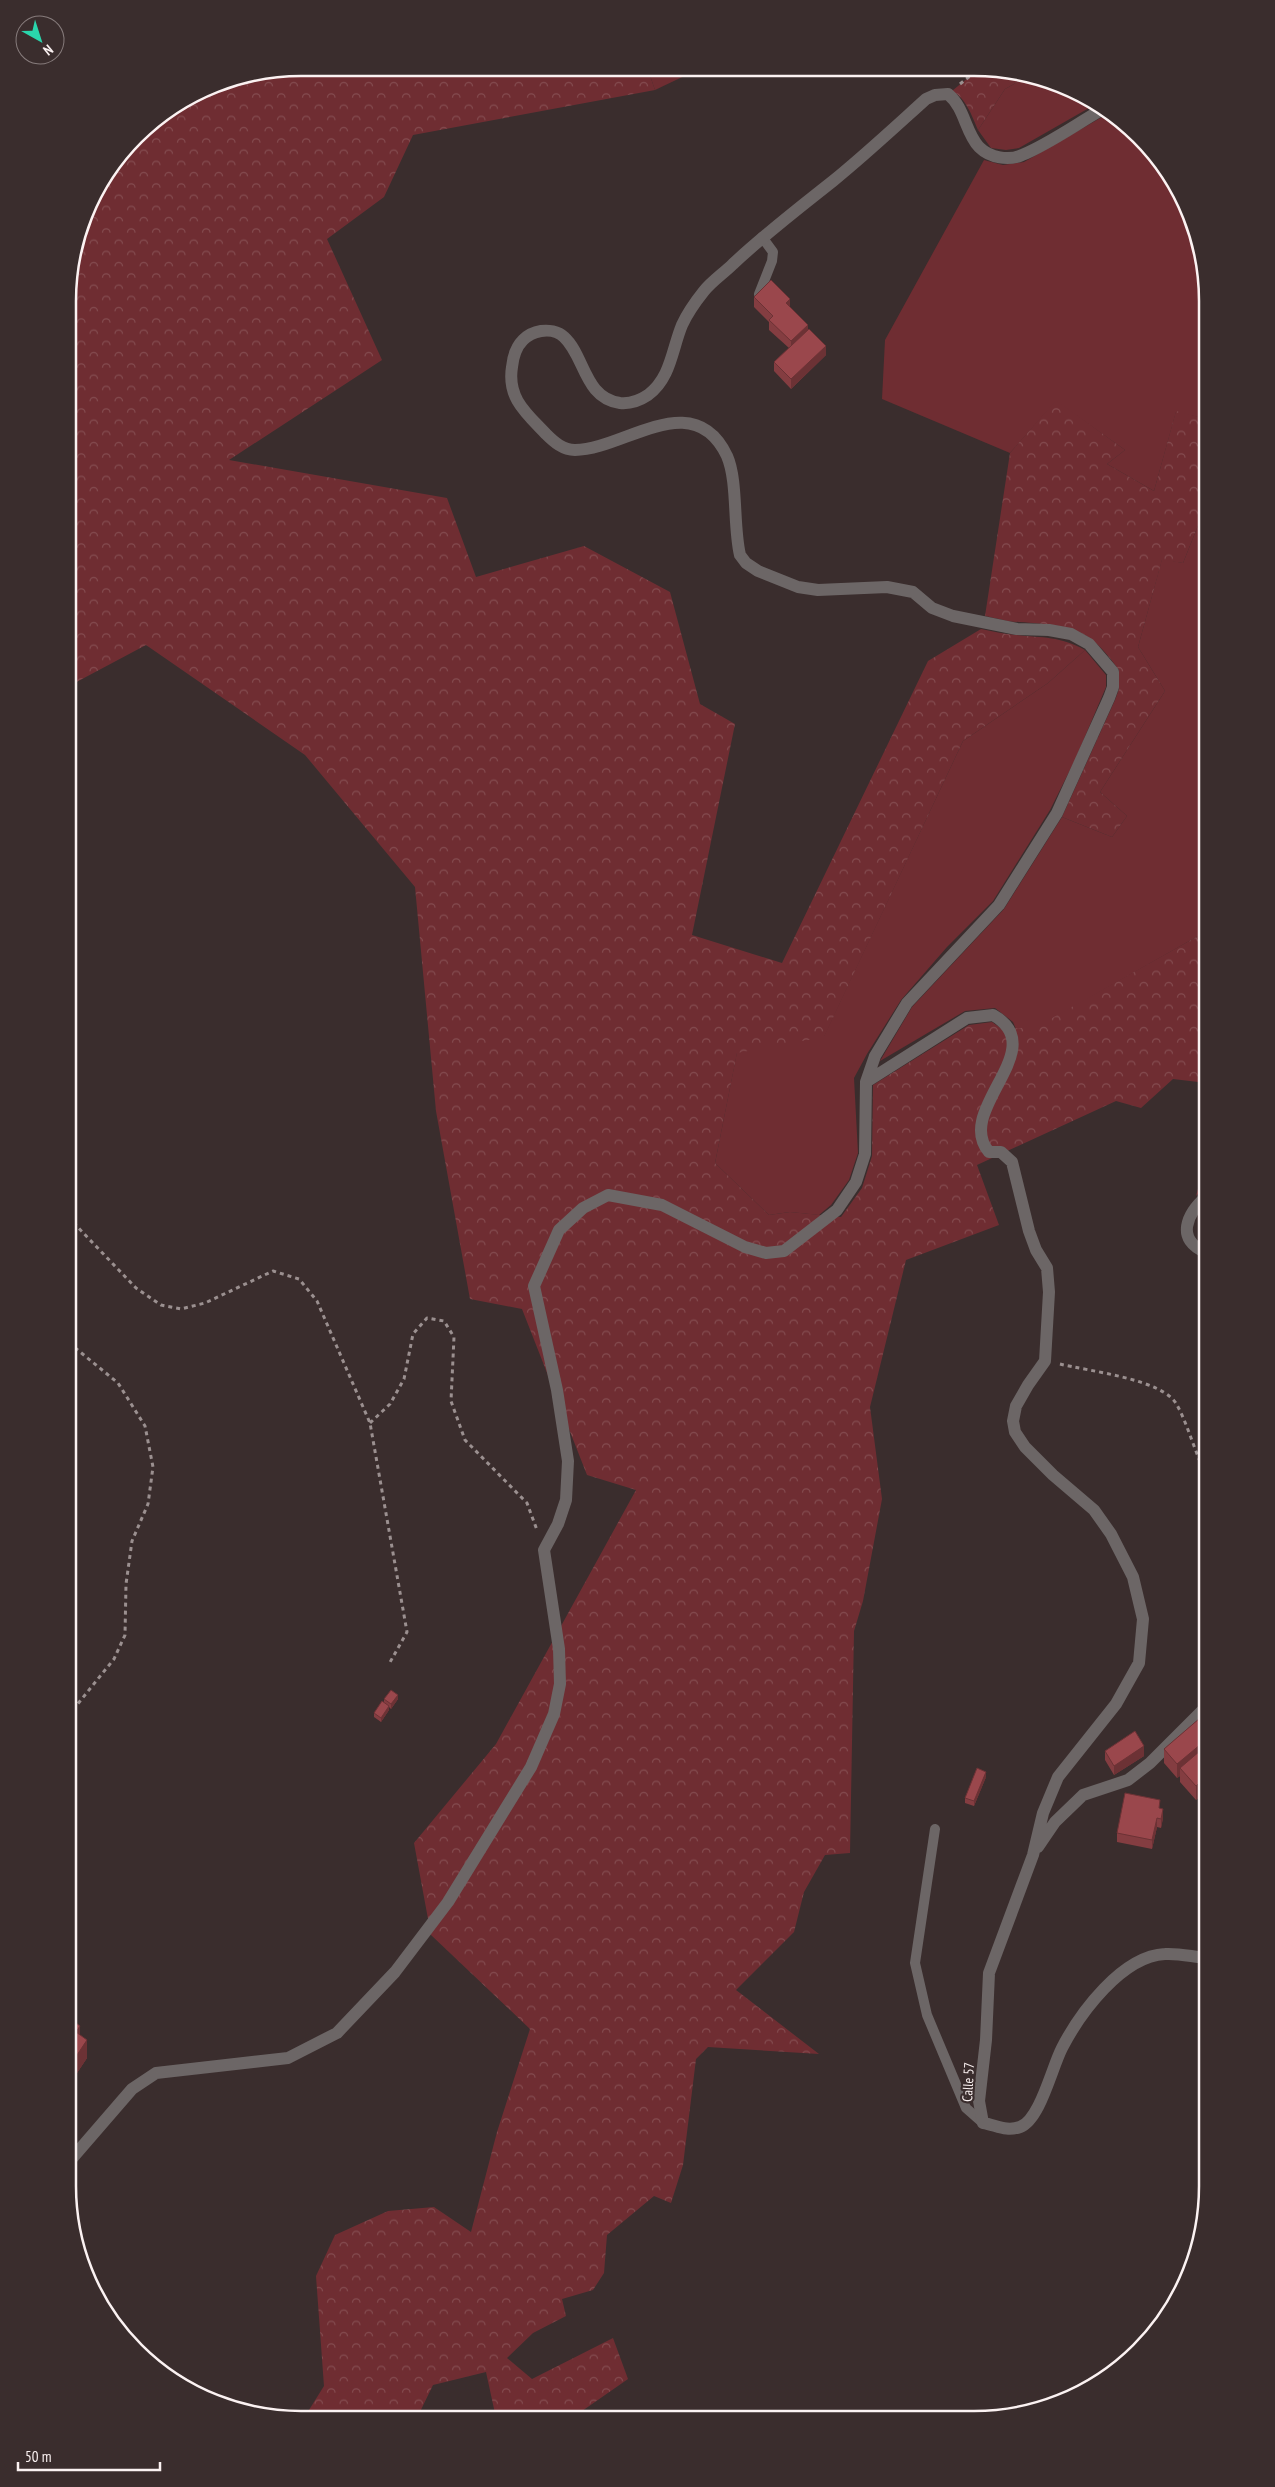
<svg xmlns="http://www.w3.org/2000/svg" width="1275" height="2487" viewBox="0 0 1275 2487" font-family="'PT Sans Narrow',sans-serif">
<style>
.green{fill:#6f2d32}
.forest{fill:url(#forest-crowns)}
.lines{fill:none;stroke-linecap:round;stroke-linejoin:round}
.path{stroke:#9b9090;stroke-width:3;stroke-dasharray:4 4;stroke-linecap:butt}
.lane{stroke:#6c6666;stroke-width:10}
.street{stroke:#6c6666;stroke-width:12}
.wall{fill:#843d41}
.shaded-wall{fill:#6c3235}
.building{fill:#9a474c;stroke:#6c3235}
.labels{text-anchor:middle;dominant-baseline:central;stroke-width:4.5;stroke-linejoin:round;paint-order:stroke}
.street-label{font-size:14px;fill:#fbf2f2;stroke:#3a2d2d}
.rim{fill:none;stroke:#fbf2f2;stroke-width:2.5}
</style>
<defs>
<pattern id="forest-crowns" width="20" height="18" patternUnits="userSpaceOnUse" patternTransform="scale(1.25)"><rect width="20" height="18" fill="#6f2d32"/><path d="M2 6a3 3 0 1 1 6 0M12 15a3 3 0 1 1 6 0" fill="none" stroke="#844c50"/></pattern>
</defs>
<rect width="100%" height="100%" fill="#3a2d2d"/>
<path class="green" d="M 648,70 L 697,70 L 655,90 Z
M 1030,75 L 1077,91 L 1096,104 L 1019,148 L 1006,150 L 991,148 L 978,130 L 1005,89 Z
M 1109,113 L 1128,125 L 1168,171 L 1195,226 L 1207,301 L 1207,419 L 1176,412 L 1154,491 L 1107,464 L 1125,450 L 1056,401 L 1010,453 L 882,399 L 885,340 L 984,160 L 1003,165 L 1024,162 Z
M 1207,516 L 1207,931 L 1036,1028 L 1016,1029 L 1013,1022 L 995,1008 L 965,1011 L 880,1061 L 912,1007 L 1004,909 L 1062,817 L 1112,837 L 1127,816 L 1100,792 L 1165,691 L 1138,647 L 1162,559 L 1183,563 L 1199,523 Z
M 1085,650 L 1106,675 L 1106,687 L 1075,760 L 1050,810 L 993,901 L 947,947 L 901,1000 L 867,1054 L 854,1078 L 858,1153 L 849,1180 L 831,1205 L 819,1215 L 790,1212 L 769,1215 L 715,1163 L 737,1052 L 824,1036 L 963,741 L 1048,683 Z"/>
<path class="forest" d="M 301,68 L 648,70 L 655,90 L 413,135 L 384,197 L 327,239 L 382,360 L 229,460 L 447,498 L 476,577 L 584,546 L 670,592 L 700,704 L 735,724 L 692,935 L 782,963 L 928,661 L 981,629 C 992,631 1004,634 1016,635 C 1043,638 1060,636 1085,650 L 1048,683 L 963,741 L 824,1037 L 737,1053 L 715,1163 L 769,1215 L 790,1212 L 841,1217 L 862,1188 L 872,1156 L 873,1085 L 969,1025 L 992,1022 L 1002,1029 L 1036,1027 L 1207,931 L 1207,1083 L 1173,1079 L 1141,1108 L 1116,1101 L 977,1165 L 999,1225 L 906,1260 L 870,1407 L 882,1499 L 863,1601 L 854,1631 L 850,1853 L 825,1855 L 804,1892 L 794,1932 L 736,1990 L 819,2054 L 708,2047 L 696,2059 L 683,2165 L 671,2203 L 654,2196 L 607,2235 L 604,2273 L 593,2290 L 562,2299 L 566,2316 L 533,2333 L 507,2358 L 532,2379 L 613,2338 L 628,2379 L 572,2418 L 496,2418 L 486,2372 L 433,2385 L 417,2418 L 304,2418 L 324,2386 L 316,2276 L 335,2235 L 388,2211 L 434,2207 L 471,2232 L 497,2132 L 530,2029 L 431,1935 L 414,1843 L 496,1744 L 636,1490 L 587,1475 L 522,1309 L 470,1299 L 436,1111 L 415,887 L 305,755 L 146,645 L 69,686 L 69,271 L 92,197 L 147,126 L 212,85 Z
M 975,72 L 1019,72 L 1030,75 L 1005,89 L 978,130 C 972,116 966,98 952,91 Z
M 1056,400 L 1125,450 L 1107,464 L 1154,491 L 1176,411 L 1207,419 L 1207,516 L 1199,523 L 1183,563 L 1162,560 L 1138,647 L 1165,691 L 1100,792 L 1127,816 L 1112,837 L 1062,817 L 1115,700 L 1119,689 L 1119,670 C 1088,626 1071,626 1020,622 C 1008,622 996,618 985,616 L 1010,453 Z
M 1207,1156 L 1207,1184 L 1196,1196 L 1207,1157 Z"/>
<g class="lines">
<path class="path" d="M 960,84 L 975,72
M 68,1217 L 136,1288 L 161,1305 L 181,1309 L 205,1303 L 273,1271 L 299,1279 L 317,1301 L 370,1423 L 407,1632 L 389,1664
M 1060,1364 C 1087,1371 1164,1379 1177,1405 C 1189,1427 1195,1454 1207,1476
M 370,1423 L 390,1404 L 404,1379 L 413,1334 L 427,1318 L 444,1321 L 454,1337 L 451,1401 L 465,1440 L 527,1503 L 537,1530
M 68,1716 L 114,1659 L 125,1635 L 126,1584 L 132,1541 L 148,1504 L 153,1467 L 145,1426 L 118,1383 L 68,1342"/>
<path class="lane" d="M 759,294 L 772,261 L 773,252 L 762,237
M 935,1829 L 915,1963 L 927,2015 L 966,2108 L 983,2123"/>
<path class="street" d="M 866,1082 L 967,1018 L 993,1015 C 1053,1049 953,1110 989,1152 L 1001,1152 L 1012,1162 L 1029,1231 L 1036,1250 L 1047,1268 L 1049,1292 L 1045,1361 L 1028,1385 L 1016,1406 L 1013,1421 L 1015,1432 L 1025,1447 L 1053,1475 L 1094,1510 L 1111,1534 L 1133,1577 L 1143,1619 L 1139,1663 L 1116,1704 L 1058,1777 L 1043,1813 L 1033,1855 L 989,1973 L 986,2040 L 979,2101 L 983,2123 C 996,2125 1006,2132 1020,2127 C 1040,2120 1052,2067 1062,2048 C 1080,2013 1122,1956 1165,1954 C 1179,1953 1193,1957 1207,1958
M 1207,1253 C 1174,1240 1187,1213 1207,1196
M 1038,1847 L 1055,1822 L 1083,1795 L 1128,1780 L 1150,1763 L 1207,1706
M 68,2163 L 132,2089 L 156,2073 L 288,2058 L 337,2033 L 395,1972 L 448,1902 L 531,1767 L 554,1714 L 560,1684 L 559,1649 L 544,1550 L 558,1524 L 566,1500 L 568,1461 L 557,1390 L 534,1286 L 559,1230 L 583,1208 L 608,1195 L 662,1205 L 745,1247 L 766,1253 L 784,1251 L 837,1210 L 856,1182 L 865,1154 L 866,1082 L 875,1056 L 907,1003 L 999,905 L 1057,813 L 1109,698 L 1113,687 L 1113,672 L 1089,644 L 1071,634 L 1049,630 L 1017,629 L 953,616 L 932,608 L 913,592 L 887,587 L 818,590 L 798,587 L 758,571 L 746,563 L 740,555 C 733,526 738,481 727,456 C 693,385 624,450 575,450 C 563,450 554,442 546,434 C 526,413 507,398 512,367 C 513,357 516,347 523,340 C 528,335 535,332 541,331 C 548,330 558,331 564,337 C 585,356 584,398 620,403 C 630,404 639,401 648,395 C 671,378 672,349 682,325 C 687,314 696,301 704,291 C 712,281 724,273 733,264 C 765,234 799,208 833,181 C 865,155 895,127 926,99 L 935,95 L 948,94 C 965,108 965,132 979,147 C 990,158 1009,161 1022,155 C 1049,144 1078,123 1103,109"/>
</g>
<path class="wall" d="M 754,297 L 790,307 L 808,329 L 826,355 L 791,389 L 774,371 L 774,362 L 789,348 L 769,330 L 769,322 L 754,307 Z
M 384,1699 L 398,1699 L 391,1709 L 389,1707 L 389,1710 L 381,1722 L 374,1717 L 374,1713 L 384,1702 Z
M 1207,1712 L 1207,1808 L 1198,1798 L 1196,1800 L 1180,1782 L 1180,1776 L 1177,1778 L 1164,1763 L 1164,1749 Z
M 1105,1751 L 1144,1756 L 1114,1775 L 1105,1760 Z
M 986,1777 L 974,1806 L 965,1803 L 965,1798 Z
M 1160,1808 L 1163,1818 L 1161,1828 L 1157,1827 L 1152,1849 L 1117,1842 L 1117,1833 Z
M 68,2017 L 80,2035 L 87,2058 L 71,2082 L 68,2080 Z"/>
<path class="shaded-wall" d="M 790,299 L 790,309 L 786,303 Z
M 808,325 L 808,334 L 791,351 L 791,341 Z
M 826,346 L 826,355 L 791,389 L 791,379 Z
M 398,1695 L 398,1699 L 391,1709 L 391,1704 Z
M 389,1706 L 389,1710 L 381,1722 L 381,1718 Z
M 1207,1739 L 1207,1753 L 1180,1768 L 1180,1776 L 1177,1778 L 1177,1764 Z
M 1144,1746 L 1144,1756 L 1114,1775 L 1114,1766 Z
M 986,1772 L 986,1777 L 974,1806 L 974,1801 Z
M 1198,1784 L 1198,1798 L 1196,1800 L 1196,1786 Z
M 1163,1809 L 1163,1818 L 1161,1828 L 1161,1819 Z
M 1157,1818 L 1157,1827 L 1152,1849 L 1152,1840 Z
M 70,1868 L 70,1882 L 68,1886 L 68,1873 Z
M 80,2026 L 80,2044 L 76,2032 Z
M 87,2040 L 87,2058 L 71,2082 L 71,2064 Z"/>
<path class="building" d="M 771,280 L 790,299 L 786,303 L 808,325 L 791,341 L 769,320 L 773,316 L 754,297 Z
M 809,329 L 826,346 L 791,379 L 774,362 Z
M 391,1690 L 398,1695 L 391,1704 L 384,1699 Z
M 382,1701 L 389,1706 L 381,1718 L 374,1713 Z
M 1207,1712 L 1207,1739 L 1177,1764 L 1164,1749 Z
M 1135,1731 L 1144,1746 L 1114,1766 L 1105,1751 Z
M 1207,1745 L 1207,1794 L 1198,1784 L 1196,1786 L 1180,1768 Z
M 977,1768 L 986,1772 L 974,1801 L 965,1798 Z
M 1125,1793 L 1160,1800 L 1159,1808 L 1163,1809 L 1161,1819 L 1157,1818 L 1152,1840 L 1117,1833 Z
M 68,2017 L 80,2026 L 76,2032 L 87,2040 L 71,2064 L 68,2061 Z"/>
<g class="labels">
<g class="street-label">
<text transform="translate(968 2082) rotate(-87)">Calle 57</text>
</g>
</g>
<path d="M0 0H1275V2487H0ZM301 76H974A225 225 0 0 1 1199 301V2186A225 225 0 0 1 974 2411H301A225 225 0 0 1 76 2186V301A225 225 0 0 1 301 76Z" fill="#3a2d2d" fill-rule="evenodd"/>
<path class="rim" d="M301 76H974A225 225 0 0 1 1199 301V2186A225 225 0 0 1 974 2411H301A225 225 0 0 1 76 2186V301A225 225 0 0 1 301 76Z"/>
<g transform="translate(40 40) rotate(141)"><circle r="24" fill="#3a2d2d" stroke="#877c7c"/>
<path d="M0-4L9 19L0 12L-9 19Z" fill="#2ad5ac"/>
<text y="-8" font-size="14" font-weight="bold" text-anchor="middle" fill="#fbf2f2">N</text>
</g>
<path d="M18 2462v8h142v-8" fill="none" stroke="#fbf2f2" stroke-width="2.5"/>
<text x="25" y="2462" font-size="15" fill="#fbf2f2" stroke="#3a2d2d" stroke-width="4" paint-order="stroke">50 m</text>
</svg>
